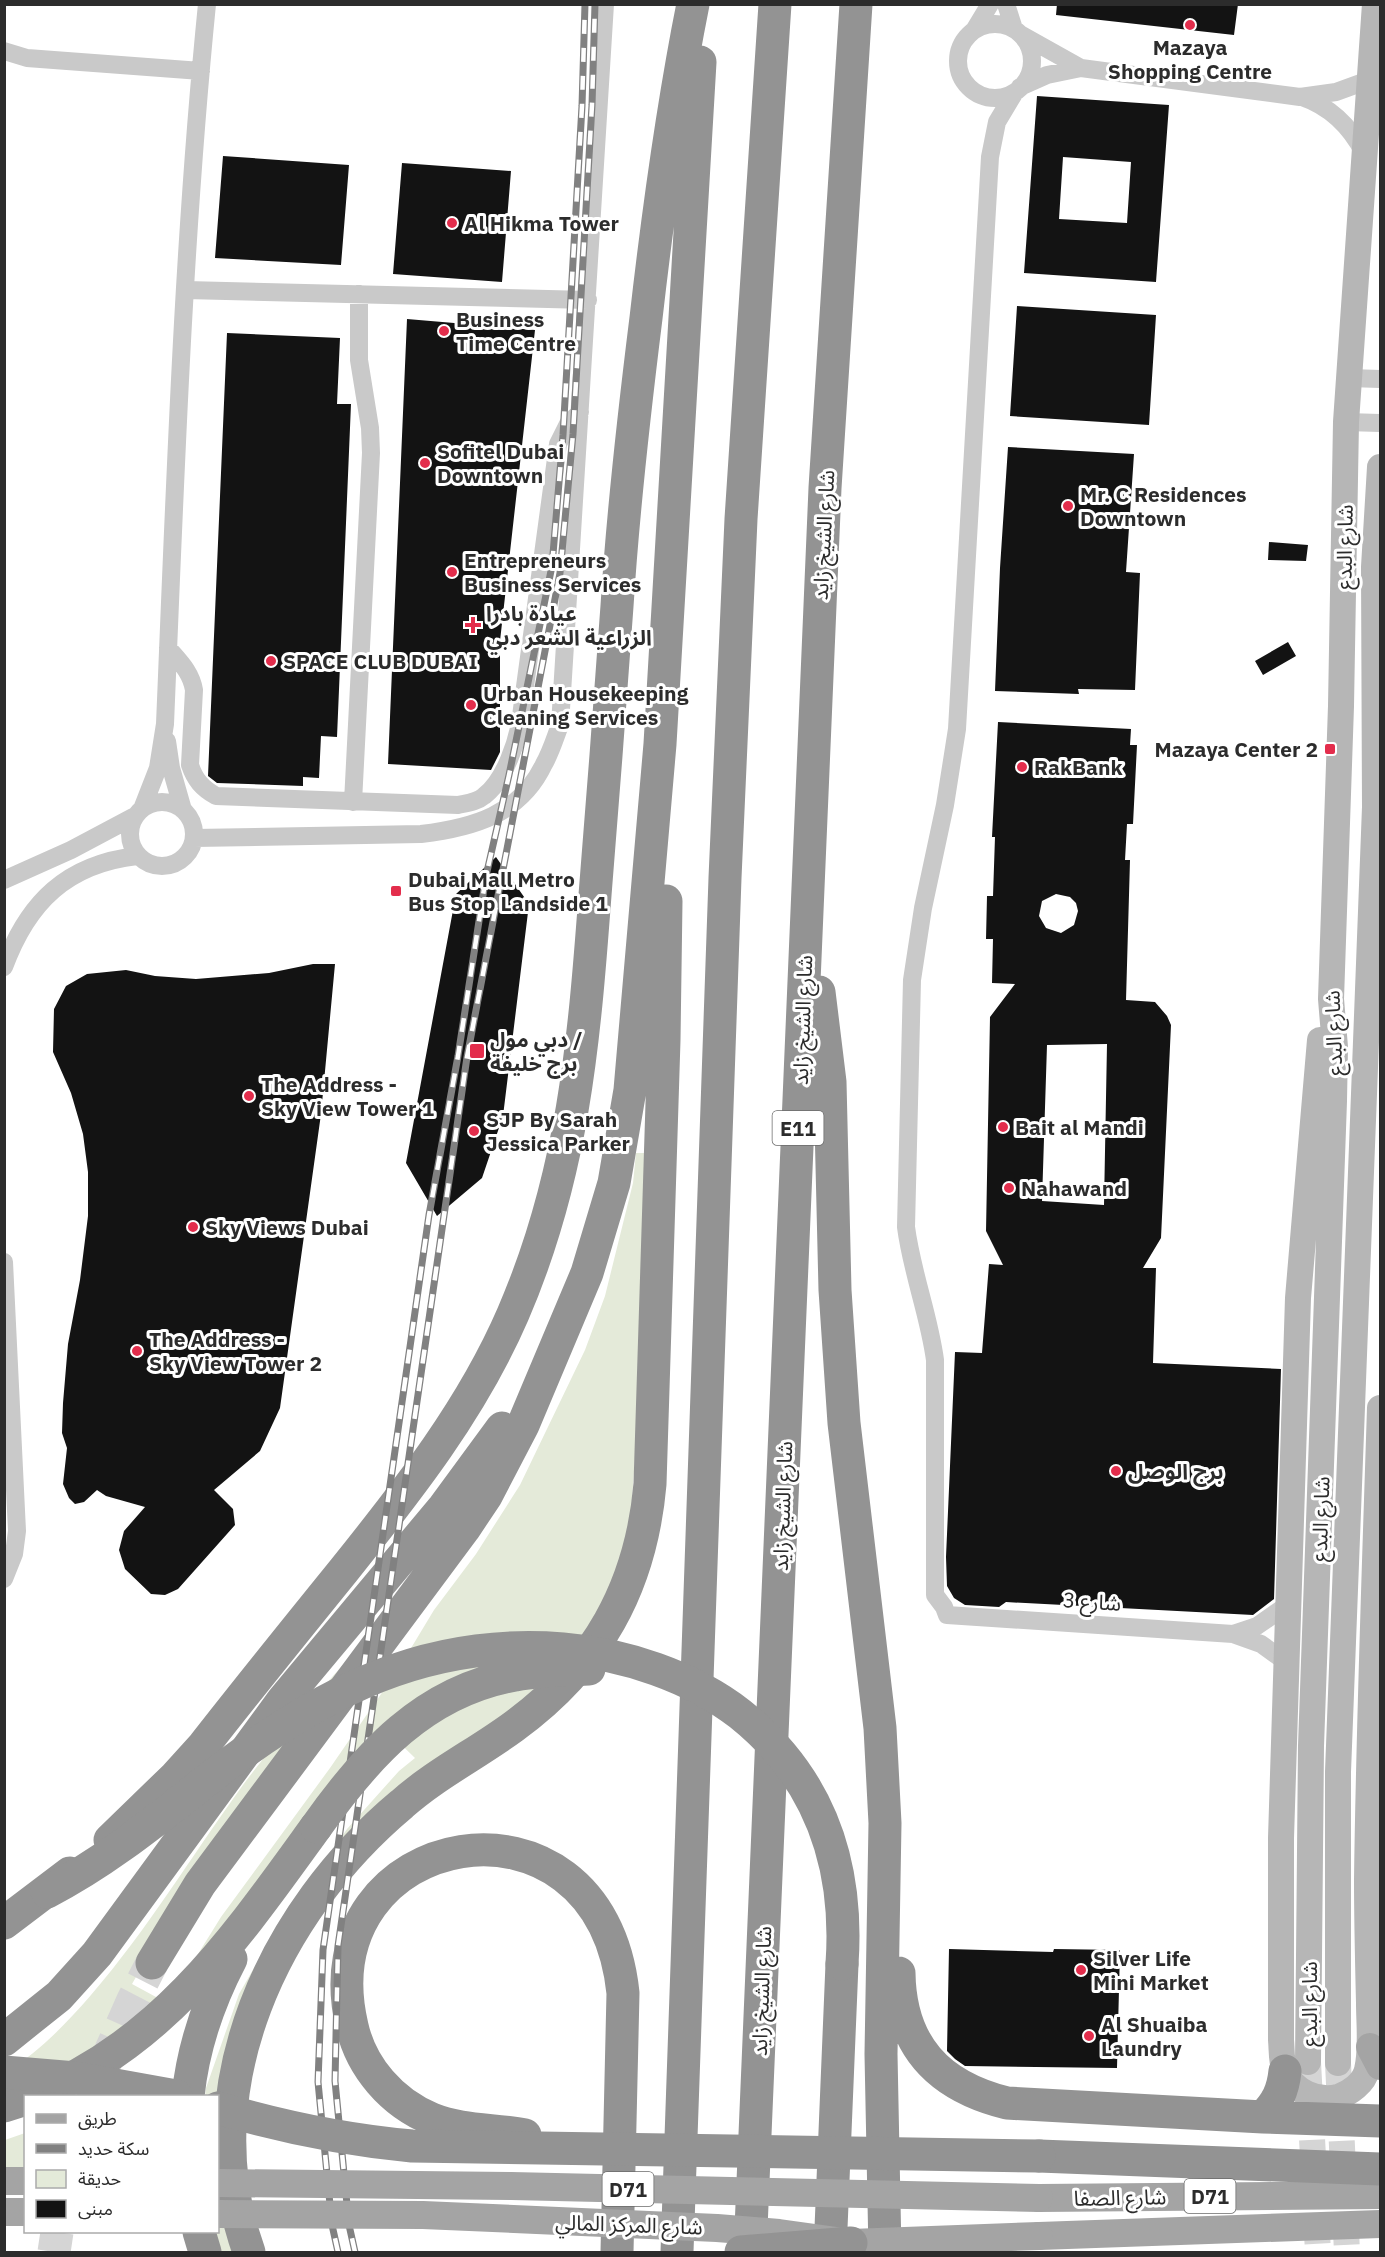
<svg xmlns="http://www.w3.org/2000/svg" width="1385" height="2257" viewBox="0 0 1385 2257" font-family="'IBM Plex Sans','Noto Sans Arabic',sans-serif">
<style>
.green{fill:#e4ead9}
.building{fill:#131313;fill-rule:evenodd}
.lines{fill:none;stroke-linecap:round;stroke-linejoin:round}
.secondary-tunnel{stroke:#d5d5d5;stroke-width:26;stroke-dasharray:26 13;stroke-linecap:butt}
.highway-tunnel{stroke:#d5d5d5;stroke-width:33;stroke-dasharray:33 16;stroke-linecap:butt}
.street{stroke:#c9c9c9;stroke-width:18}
.secondary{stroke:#b6b6b6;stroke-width:26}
.primary{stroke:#a4a4a4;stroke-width:28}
.highway{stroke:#939393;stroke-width:33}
.rail-casing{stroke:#818181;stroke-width:7}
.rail{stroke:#fff;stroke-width:4.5;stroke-dasharray:14;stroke-linecap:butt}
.primary-bridge{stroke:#a4a4a4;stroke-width:28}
.highway-bridge{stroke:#939393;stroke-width:33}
.poi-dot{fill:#e32d4c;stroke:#fff;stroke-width:2}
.labels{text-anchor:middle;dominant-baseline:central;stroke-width:6;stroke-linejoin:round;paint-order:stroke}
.shield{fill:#fff;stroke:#6b6b6b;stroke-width:1.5}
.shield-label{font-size:20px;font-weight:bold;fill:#2c2c2c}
.poi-label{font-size:21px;font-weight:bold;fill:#2c2c2c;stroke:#fff;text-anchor:start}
.street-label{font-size:21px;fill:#2c2c2c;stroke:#fff}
</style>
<rect width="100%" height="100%" fill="#fff"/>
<path class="green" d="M 636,1153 L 645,1153 L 636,1443 L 631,1515 L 622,1560 L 589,1639 L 348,1866 L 239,2033 L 235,2252 L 217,2252 L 211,2232 L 218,2232 L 218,2096 L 205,2096 L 206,2088 L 239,1994 L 265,1949 L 347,1829 L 399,1771 L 415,1758 L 382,1726 L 180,1983 L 221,1917 L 330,1768 L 399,1668 L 434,1610 L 476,1554 L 520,1485 L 585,1350 L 605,1296 L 633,1183 Z
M 396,1605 L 159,1937 L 132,1984 L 169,2004 L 122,2051 L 5,2073 C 40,2051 64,2026 91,1995 C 148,1929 192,1855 243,1785 C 290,1722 344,1664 396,1605 Z
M 25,2133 L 25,2174 L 5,2174 L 5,2140 Z"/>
<path class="building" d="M 1057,4 L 1238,4 L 1234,35 L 1056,15 Z
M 1037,96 L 1169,105 L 1156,282 L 1024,273 ZM 1063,157 L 1131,162 L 1127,223 L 1059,219 Z
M 223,156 L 349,165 L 341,265 L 215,258 Z
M 402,163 L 511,171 L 502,282 L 393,274 Z
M 1017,306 L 1156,315 L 1149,425 L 1010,416 Z
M 407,319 L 535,330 L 500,641 L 500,752 L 491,770 L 388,764 Z
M 227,333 L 340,338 L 337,404 L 351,404 L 337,737 L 321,736 L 319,778 L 303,777 L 303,786 L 217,783 L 208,776 Z
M 1008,447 L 1134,454 L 1126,572 L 1140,573 L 1135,690 L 1078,689 L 1079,694 L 995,691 L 1000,568 Z
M 1269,542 L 1308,545 L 1306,561 L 1268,560 Z
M 1288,642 L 1296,656 L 1263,675 L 1255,661 Z
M 998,722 L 1131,729 L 1130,745 L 1137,745 L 1133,824 L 1127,824 L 1125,860 L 1130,860 L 1126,1000 L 1155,1002 L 1167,1016 L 1171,1025 L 1161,1238 L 1143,1268 L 1156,1268 L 1153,1363 L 1281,1369 L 1274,1599 L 1253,1615 L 1006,1602 L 999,1607 L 965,1605 L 954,1598 L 947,1586 L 946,1557 L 955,1352 L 982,1353 L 989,1264 L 1003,1265 L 986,1231 L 990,1017 L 1015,984 L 992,983 L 993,939 L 986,939 L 987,896 L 993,896 L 995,837 L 992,837 ZM 1056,894 L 1070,897 L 1076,903 L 1078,911 L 1074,925 L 1061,933 L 1046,928 L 1039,916 L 1042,901 ZM 1107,1044 L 1104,1205 L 1042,1201 L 1047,1045 Z
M 496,857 L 529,904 L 503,1116 L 482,1178 L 437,1216 L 406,1163 L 456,894 Z
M 313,964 L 335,964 L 321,1114 L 280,1408 L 260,1451 L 214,1490 L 233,1509 L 235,1525 L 178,1589 L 165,1595 L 151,1594 L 125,1569 L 119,1550 L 124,1531 L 145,1507 L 106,1496 L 97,1490 L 84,1502 L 75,1504 L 69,1498 L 63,1484 L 67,1448 L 62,1433 L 63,1403 L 68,1344 L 80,1280 L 88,1216 L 88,1172 L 83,1134 L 71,1093 L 53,1052 L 54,1009 L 66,986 L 87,974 L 126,970 L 155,976 L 196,979 L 269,973 Z
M 949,1949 L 1053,1952 L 1054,1949 L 1120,1950 L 1117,2068 L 965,2066 L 955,2059 L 947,2051 Z"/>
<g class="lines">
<path class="secondary-tunnel" d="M 1308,2062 L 1318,2252
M 1338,2063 L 1347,2252"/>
<path class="highway-tunnel" d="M 102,2070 L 133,2000 L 152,1963
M 54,2252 L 57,2232"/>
<path class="street" d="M 1006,4 L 1014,29
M958 61a37 37 0 1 1 74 0a37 37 0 1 1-74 0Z
M 975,29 L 990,4
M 1022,35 L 1081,68
M 4,51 L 27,58 L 201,71
M 1020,87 L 1047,75 L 1081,68 L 1300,97 L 1336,92 L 1369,80
M 1015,92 L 997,122 L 990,157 L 957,729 L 945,805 L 923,908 L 912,980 L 906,1227 C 912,1273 929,1315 935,1360 L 935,1595 L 944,1607 L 947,1615 L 1233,1634 L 1261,1644 L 1286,1662
M 1302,97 C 1331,107 1350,126 1364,153
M 186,290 L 588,300
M 1349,378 L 1380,379
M 1346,422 L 1380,423
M 168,648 C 180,662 191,672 194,690 L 190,765 C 195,780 202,788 216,796 L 458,805 C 467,803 477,802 484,796 C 505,780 518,740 521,716 L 558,444 L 568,424 L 580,412
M 167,741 L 171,768 L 183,810
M130 834a32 32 0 1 1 64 0a32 32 0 1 1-64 0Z
M 353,802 L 371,453 L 370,428 L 359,360 L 359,294
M 142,809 L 158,768 L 165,724 C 175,485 183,244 207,4
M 194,838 L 421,834 C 472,828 520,815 544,764 C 551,752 555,738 560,725 L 605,4
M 4,880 L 71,850 L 135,816
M 4,967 C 28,902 67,864 137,856
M 4,1262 L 17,1531 L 14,1554 L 4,1579
M 1233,1634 L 1257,1626 L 1287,1605"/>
<path class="secondary" d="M 1320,1040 L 1298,1298 L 1281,1838 L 1281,2040 C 1282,2050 1281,2062 1285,2071 C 1293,2091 1317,2102 1338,2097 C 1350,2093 1364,2083 1367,2070 C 1372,2049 1369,2025 1369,2003 C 1368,1962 1367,1921 1367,1880 C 1369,1723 1375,1565 1380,1408
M 1308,2062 L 1311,1746 L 1334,1101 L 1335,1047 L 1331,999 L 1341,706 L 1346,422 L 1375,4
M 1338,2063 L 1338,1772 L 1375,807 L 1374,567 L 1380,467"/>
<path class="primary" d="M 1370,2047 L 1380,2066
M 4,2181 L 26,2181
M 1039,2198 L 1380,2195
M 4,2212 L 26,2212
M 1039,2236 L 1380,2224"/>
<path class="highway" d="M 819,992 L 830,1082 L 835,1290 L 844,1423 L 880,1728 L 885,1823 L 881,2054 L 885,2252
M 110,1840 L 175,1777 L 204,1745 C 250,1686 297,1628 344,1570 C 408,1490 472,1409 513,1314 C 573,1175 584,1043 595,895 C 603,799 610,702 617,606 C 623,510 634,414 646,318 C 658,213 672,109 693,4
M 4,1923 L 70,1873
M 152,1963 L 200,1884 L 464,1529 L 486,1496 L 523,1425 L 587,1273 L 614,1183 L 630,1090 L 660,744 L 700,62
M 899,1973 C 900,2045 938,2086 1007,2103 L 1263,2117 L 1380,2121
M 4,2040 L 59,1996 L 97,1954 L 283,1700 L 444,1507 L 502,1428
M 33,2096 C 163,2045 237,1936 316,1827
M 188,2096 C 193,2048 208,2003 231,1959
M 4,2106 L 26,2099
M 1263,2117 C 1277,2103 1283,2091 1285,2071
M 525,2135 C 494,2129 462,2131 432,2119 C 392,2103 361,2067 352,2026 C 305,1827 600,1771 623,1993 L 617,2252
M 1039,2156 L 1380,2169
M 199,2232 L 205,2252
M 249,2252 C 190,2088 274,1911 402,1804 C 436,1774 476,1754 513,1727 C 597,1666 641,1587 650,1484 L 664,1040 L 666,901
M 677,2252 L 725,878 L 741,519 L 775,4
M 750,2252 L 825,488 L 856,4
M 830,2252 L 842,1964"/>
<defs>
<path id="rail" d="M 338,2252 L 332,2225 L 318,2082 L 323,1950 L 429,1215 L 458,1056 L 486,876 L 509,775 L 552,566 L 563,435 L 582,106 L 585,4
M 355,2252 L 349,2225 L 335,2081 L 338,1946 L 467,1057 L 560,573 L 573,434 L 592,105 L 595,4"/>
</defs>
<use href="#rail" class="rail-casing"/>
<use href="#rail" class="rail"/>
<path class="primary-bridge" d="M 218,2183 L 511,2186 L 1039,2198
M 218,2214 L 423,2215 L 717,2228 L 779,2233 L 851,2243 L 1039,2236"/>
<path class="highway-bridge" d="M 316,1827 C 367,1755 424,1691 515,1675 C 540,1670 564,1670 589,1669
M 47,1892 C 109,1860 161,1816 216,1773 C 322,1692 426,1638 563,1649 C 624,1654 691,1676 740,1714 C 820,1778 849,1864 842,1964
M 4,2072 L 76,2078 L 176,2096
M 218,2108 C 282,2127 345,2140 412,2146 L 1039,2156
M 741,2252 L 851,2243"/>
</g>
<g class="poi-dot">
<circle cx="1190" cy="25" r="6"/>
<circle cx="452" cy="223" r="6"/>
<circle cx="444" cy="331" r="6"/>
<circle cx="425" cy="463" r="6"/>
<circle cx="1068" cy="506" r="6"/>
<circle cx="452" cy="572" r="6"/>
<path d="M470 616h6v6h6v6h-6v6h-6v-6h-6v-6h6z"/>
<circle cx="271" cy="661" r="6"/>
<circle cx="471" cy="705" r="6"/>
<rect x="1324" y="743" width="12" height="12" rx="3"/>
<circle cx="1022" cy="767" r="6"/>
<rect x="390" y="885" width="12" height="12" rx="3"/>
<rect x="469" y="1043" width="16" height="16" rx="3"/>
<circle cx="249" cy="1096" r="6"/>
<circle cx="1003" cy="1127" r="6"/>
<circle cx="474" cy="1131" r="6"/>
<circle cx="1009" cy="1188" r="6"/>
<circle cx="193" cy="1227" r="6"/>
<circle cx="137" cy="1351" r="6"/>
<circle cx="1116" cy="1471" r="6"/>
<circle cx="1081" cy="1970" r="6"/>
<circle cx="1089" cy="2036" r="6"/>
</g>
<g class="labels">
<g class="shield">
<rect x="772.5" y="1111" width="51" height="34" rx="4.5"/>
<rect x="602.5" y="2172" width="51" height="34" rx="4.5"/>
<rect x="1184.5" y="2179" width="51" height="34" rx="4.5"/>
</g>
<g class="shield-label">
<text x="798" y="1128">E11</text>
<text x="628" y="2189">D71</text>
<text x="1210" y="2196">D71</text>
</g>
<g class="poi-label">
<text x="1190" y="47" text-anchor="middle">Mazaya<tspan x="1190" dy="24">Shopping Centre</tspan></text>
<text x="464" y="223">Al Hikma Tower</text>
<text x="456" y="319">Business<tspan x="456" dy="24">Time Centre</tspan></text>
<text x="437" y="451">Sofitel Dubai<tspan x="437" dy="24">Downtown</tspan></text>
<text x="1080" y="494">Mr. C Residences<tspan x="1080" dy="24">Downtown</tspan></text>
<text x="464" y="560">Entrepreneurs<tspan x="464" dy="24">Business Services</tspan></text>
<text x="486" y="613">عيادة بادرا<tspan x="486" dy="24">الزراعية الشعر دبي</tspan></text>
<text x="283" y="661">SPACE CLUB DUBAI</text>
<text x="483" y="693">Urban Housekeeping<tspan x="483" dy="24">Cleaning Services</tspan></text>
<text x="1318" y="749" text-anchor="end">Mazaya Center 2</text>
<text x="1034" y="767">RakBank</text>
<text x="408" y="879">Dubai Mall Metro<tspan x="408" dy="24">Bus Stop Landside 1</tspan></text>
<text x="490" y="1039">دبي مول /<tspan x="490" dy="24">برج خليفة</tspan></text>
<text x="261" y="1084">The Address -<tspan x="261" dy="24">Sky View Tower 1</tspan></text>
<text x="486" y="1119">SJP By Sarah<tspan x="486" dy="24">Jessica Parker</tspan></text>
<text x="1015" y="1127">Bait al Mandi</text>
<text x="1021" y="1188">Nahawand</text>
<text x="205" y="1227">Sky Views Dubai</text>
<text x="149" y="1339">The Address -<tspan x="149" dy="24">Sky View Tower 2</tspan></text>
<text x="1128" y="1471">برج الوصل</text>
<text x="1093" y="1958">Silver Life<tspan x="1093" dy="24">Mini Market</tspan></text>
<text x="1101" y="2024">Al Shuaiba<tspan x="1101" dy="24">Laundry</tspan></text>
</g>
<g class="street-label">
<text transform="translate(823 535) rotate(-87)">شارع الشيخ زايد</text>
<text transform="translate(1344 547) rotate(-89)">شارع البدع</text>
<text transform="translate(802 1020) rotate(-88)">شارع الشيخ زايد</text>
<text transform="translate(1333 1033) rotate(-92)">شارع البدع</text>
<text transform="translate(782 1506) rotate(-88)">شارع الشيخ زايد</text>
<text transform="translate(1320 1519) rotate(-88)">شارع البدع</text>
<text transform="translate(1092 1601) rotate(4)">شارع 3</text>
<text transform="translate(761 1991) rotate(-88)">شارع الشيخ زايد</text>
<text transform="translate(1309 2004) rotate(-90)">شارع البدع</text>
<text transform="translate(1120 2197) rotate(-1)">شارع الصفا</text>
<text transform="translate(629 2224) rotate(2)">شارع المركز المالي</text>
</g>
</g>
<rect width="1385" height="2257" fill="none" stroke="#2c2c2c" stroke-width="12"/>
<rect x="24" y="2095" width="195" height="138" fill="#ffffff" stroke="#ababab" stroke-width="1.5"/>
<rect x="36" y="2114" width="30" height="9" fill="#a4a4a4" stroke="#ababab" stroke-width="1.5"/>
<text x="78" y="2125" font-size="18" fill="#2c2c2c">طريق</text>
<rect x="36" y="2144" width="30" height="9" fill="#818181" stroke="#ababab" stroke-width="1.5"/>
<text x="78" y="2155" font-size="18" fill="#2c2c2c">سكة حديد</text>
<rect x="36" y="2170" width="30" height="18" fill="#e4ead9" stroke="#ababab" stroke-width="1.5"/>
<text x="78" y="2185" font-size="18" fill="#2c2c2c">حديقة</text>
<rect x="36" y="2200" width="30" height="18" fill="#131313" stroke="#ababab" stroke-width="1.5"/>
<text x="78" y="2215" font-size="18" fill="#2c2c2c">مبنى</text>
</svg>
